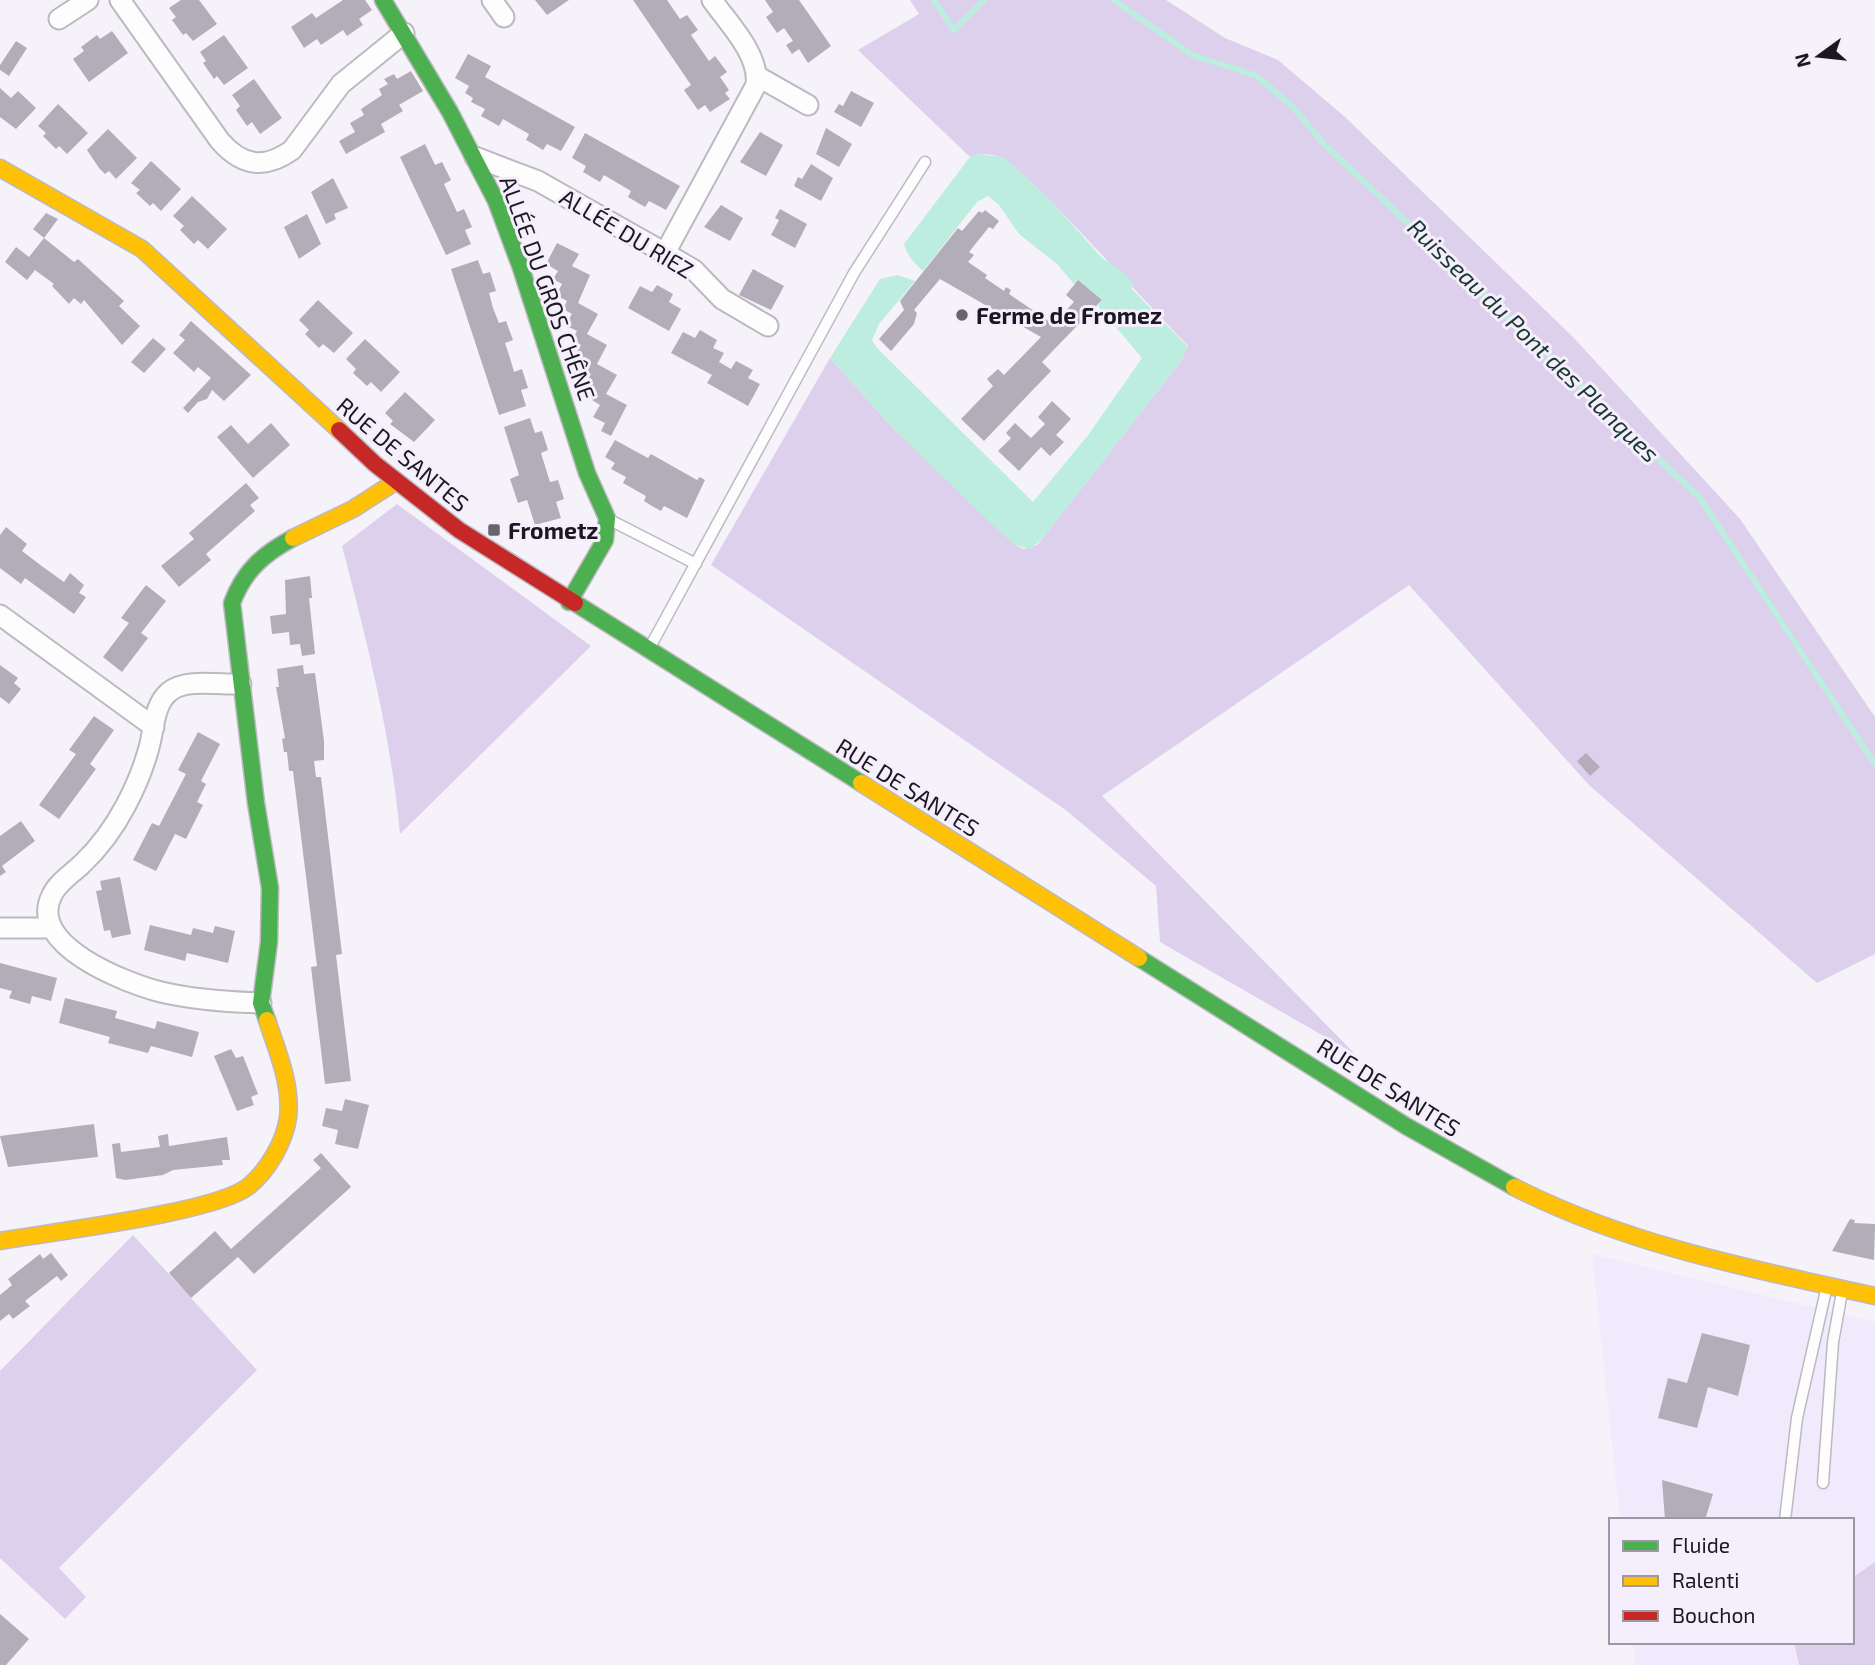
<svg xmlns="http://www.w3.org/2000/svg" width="1875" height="1665" viewBox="0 0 1875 1665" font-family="'Exo 2',sans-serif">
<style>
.built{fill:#f1eafc}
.green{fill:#dcd0ec}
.water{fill:#bceddf}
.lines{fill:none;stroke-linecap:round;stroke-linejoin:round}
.stream{stroke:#bceddf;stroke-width:6}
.building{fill:#b3adba}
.lane-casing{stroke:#bcb9c0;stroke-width:13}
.street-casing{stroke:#bcb9c0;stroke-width:23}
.fast-casing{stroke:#bcb9c0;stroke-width:19}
.slow-casing{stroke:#bcb9c0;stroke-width:19}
.jam-casing{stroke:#bcb9c0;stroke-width:19}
.lane{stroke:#fefdfe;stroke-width:10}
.street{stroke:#fefdfe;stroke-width:19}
.fast{stroke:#4caf50;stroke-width:16}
.slow{stroke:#ffc107;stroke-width:16}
.jam{stroke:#c62828;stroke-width:16}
.poi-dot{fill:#67646c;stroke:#f5eefd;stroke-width:2.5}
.labels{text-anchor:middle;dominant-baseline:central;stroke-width:6;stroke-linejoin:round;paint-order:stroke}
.street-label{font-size:23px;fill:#1b181f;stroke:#f5eefd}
.poi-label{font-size:23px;font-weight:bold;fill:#1b181f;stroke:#f5eefd;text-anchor:start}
.water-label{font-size:24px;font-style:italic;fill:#16382e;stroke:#f5eefd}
</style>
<rect width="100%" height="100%" fill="#f5f2fa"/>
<path class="built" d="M 1592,1254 L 1875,1322 L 1875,1562 L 1852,1578 L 1852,1520 L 1620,1520 Z
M 1633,1642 L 1794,1642 L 1799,1665 L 1635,1665 Z"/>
<path class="green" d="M 910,0 L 1166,0 L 1225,38 L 1278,60 L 1345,117 L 1574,338 L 1740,519 L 1875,717 L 1875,954 L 1817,983 L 1589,785 L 1409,585 L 1102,796 L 1355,1054 L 1160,942 L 1156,886 L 1067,811 L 711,565 L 830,358 L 893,428 L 1015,545 L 1024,549 L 1037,545 L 1042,539 L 1181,361 L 1188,346 L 1052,202 L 1009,162 C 1000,154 981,152 970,157 L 858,50 L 919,14 Z
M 397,504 L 591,646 L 400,834 C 391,735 367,642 342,546 Z
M 133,1235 L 257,1370 L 59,1568 L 86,1597 L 65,1619 L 0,1558 L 0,1371 Z
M 1875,1562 L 1875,1665 L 1799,1665 L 1794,1642 L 1852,1642 L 1852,1578 Z"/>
<path class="water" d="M 977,154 L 1004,157 L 1052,202 L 1102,258 L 1122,271 L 1134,284 L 1131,288 L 1188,347 L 1181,361 L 1042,539 L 1030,549 L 1015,545 L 985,518 L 893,428 L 830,358 L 880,279 L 898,275 L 915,281 L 879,324 L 872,340 L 876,347 L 1033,502 L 1089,434 L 1142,358 L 1098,306 L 1102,300 L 1078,280 L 1074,284 L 1057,264 L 1019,234 L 999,205 L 988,196 L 977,202 L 923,271 C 914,263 907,256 904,244 L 970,157 Z"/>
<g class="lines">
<path class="stream" d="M 934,0 L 954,30 L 984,0
M 1114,0 L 1192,55 L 1257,76 L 1293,107 L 1324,144 L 1699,497 L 1875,764"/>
</g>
<path class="building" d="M 181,0 L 199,0 L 217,24 L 193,41 L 186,33 L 183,35 L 172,20 L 176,17 L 169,8 Z
M 343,0 L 365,0 L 372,10 L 359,19 L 363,25 L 347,36 L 343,30 L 321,45 L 317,39 L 304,48 L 291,27 L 312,13 L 316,18 Z
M 535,0 L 569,0 L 547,15 Z
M 633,0 L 667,0 L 680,19 L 687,15 L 698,30 L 691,35 L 709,61 L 715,56 L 727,72 L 720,77 L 729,90 L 725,93 L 730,99 L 710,112 L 705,105 L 698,110 L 684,90 L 691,85 Z
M 765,0 L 799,0 L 831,46 L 808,63 L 799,49 L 792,54 L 786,45 L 793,41 L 784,28 L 777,33 L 766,17 L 773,12 Z
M 112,31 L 128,53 L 89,82 L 73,59 L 84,51 L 81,47 L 97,35 L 100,39 Z
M 224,35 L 248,68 L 224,85 L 217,76 L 214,79 L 203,63 L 206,61 L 200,52 Z
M 16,41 L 27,48 L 9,76 L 0,70 L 0,65 Z
M 468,54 L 491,66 L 485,77 L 575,127 L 561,151 L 547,144 L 543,150 L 535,145 L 526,140 L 529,134 L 503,119 L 499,126 L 481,116 L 485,109 L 471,102 L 473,98 L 465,93 L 469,86 L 455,78 Z
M 411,71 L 423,91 L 399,105 L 403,111 L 381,124 L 385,132 L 346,154 L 339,141 L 355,132 L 350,123 L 364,115 L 361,109 L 382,95 L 379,89 L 388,84 L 384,79 L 394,74 L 397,79 Z
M 254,79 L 282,118 L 260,134 L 252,122 L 247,126 L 236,110 L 240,106 L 232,95 Z
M 0,88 L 11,98 L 18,91 L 36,108 L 16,129 L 0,117 Z
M 851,91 L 874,103 L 861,127 L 834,112 L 839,104 L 843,106 Z
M 58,104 L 88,133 L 67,154 L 59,146 L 56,149 L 43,136 L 46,133 L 38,126 Z
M 826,128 L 852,144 L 839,167 L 816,154 Z
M 108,129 L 137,158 L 116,179 L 109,171 L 105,174 L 99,168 L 87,150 Z
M 760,132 L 783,145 L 766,176 L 740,162 Z
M 585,133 L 680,186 L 666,210 L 649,201 L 645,207 L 628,197 L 631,191 L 604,175 L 600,182 L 583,172 L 586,166 L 572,158 Z
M 425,144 L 435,165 L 442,162 L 451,180 L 444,184 L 457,212 L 464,209 L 472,227 L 465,230 L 471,244 L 446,255 L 400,157 Z
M 151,161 L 181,189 L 161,211 L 153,203 L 150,206 L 136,193 L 140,190 L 131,183 Z
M 811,164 L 833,178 L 821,201 L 794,186 L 798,177 L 802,179 Z
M 333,178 L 348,208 L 334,214 L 336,219 L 326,224 L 311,192 Z
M 192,196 L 227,229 L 208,249 L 198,240 L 194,244 L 180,230 L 184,226 L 173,216 Z
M 721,205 L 743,218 L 730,241 L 704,227 Z
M 780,209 L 807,224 L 795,248 L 771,235 L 779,220 L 775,218 Z
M 985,210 L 999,221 L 993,229 L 989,227 L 969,252 L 974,255 L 968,262 L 987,275 L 985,278 L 1004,291 L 1006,287 L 1011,290 L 1009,294 L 1053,324 L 1074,302 L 1066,295 L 1078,280 L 1102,300 L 1042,362 L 1051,371 L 984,441 L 961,419 L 993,386 L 987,379 L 998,369 L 1004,375 L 1041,337 L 940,279 L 914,310 L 917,313 L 914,324 L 891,351 L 879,339 L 904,310 L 900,301 L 958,228 L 962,231 L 979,211 L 982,213 Z
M 46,213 L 58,219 L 44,238 L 74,262 L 78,259 L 124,301 L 119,306 L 140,326 L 122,345 L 84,300 L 81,304 L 74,298 L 69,304 L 52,286 L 54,284 L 35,270 L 27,280 L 5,262 L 16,247 L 29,257 L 44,238 L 33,229 Z
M 307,214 L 321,244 L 299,259 L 284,227 Z
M 557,243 L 579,254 L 572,266 L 590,275 L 578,303 L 598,314 L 587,334 L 607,345 L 597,364 L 617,375 L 606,394 L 627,405 L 611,436 L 601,431 L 605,423 L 593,417 L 600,405 L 592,400 L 597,392 L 585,385 L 591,374 L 583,370 L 587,362 L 575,355 L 581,345 L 572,340 L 577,331 L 565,325 L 572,314 L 563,309 L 567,301 L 556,295 L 562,284 L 553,279 L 558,271 L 546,264 Z
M 478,260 L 483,274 L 490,272 L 496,291 L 489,293 L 493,308 L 499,323 L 506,321 L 513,340 L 505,343 L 510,358 L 514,372 L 522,369 L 528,388 L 521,390 L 526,406 L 499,415 L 451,269 Z
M 753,269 L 784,286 L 771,310 L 739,295 Z
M 657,285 L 673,294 L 669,302 L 681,309 L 669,331 L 628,308 L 640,286 L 652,292 Z
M 318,300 L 353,333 L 334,353 L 323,344 L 319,348 L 305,334 L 309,330 L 299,320 Z
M 191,321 L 251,375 L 224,401 L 212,390 L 207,399 L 198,402 L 188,413 L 183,408 L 211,378 L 198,367 L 194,372 L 173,353 L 185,340 L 179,335 Z
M 700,330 L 717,340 L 713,348 L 724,353 L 719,362 L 731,369 L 736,361 L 753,370 L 748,378 L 760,384 L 748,406 L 707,383 L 712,375 L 671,353 L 683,332 L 695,338 Z
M 153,338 L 166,349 L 144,373 L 131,362 Z
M 365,339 L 400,372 L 381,392 L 371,382 L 367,386 L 353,373 L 356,369 L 346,359 Z
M 405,392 L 435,420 L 414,442 L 390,424 L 393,421 L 385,413 Z
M 1052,401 L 1071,419 L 1056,435 L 1064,442 L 1050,456 L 1041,447 L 1019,471 L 998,451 L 1011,438 L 1006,433 L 1015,423 L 1031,438 L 1045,424 L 1038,417 Z
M 530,418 L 535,433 L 542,431 L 548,450 L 541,453 L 550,482 L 558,480 L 564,499 L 556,502 L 561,518 L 535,525 L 527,500 L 518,503 L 510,479 L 519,475 L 504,427 Z
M 271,423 L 290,445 L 253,478 L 217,437 L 231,425 L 248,444 Z
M 615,440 L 648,458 L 651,454 L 697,480 L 700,477 L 705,480 L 687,518 L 664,506 L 661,511 L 652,506 L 644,501 L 646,496 L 623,483 L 626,477 L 611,469 L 615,463 L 605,457 Z
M 246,483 L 259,498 L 250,505 L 255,511 L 206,554 L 211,560 L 179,587 L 161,566 L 194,539 L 189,533 Z
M 6,527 L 27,544 L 22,551 L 43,567 L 64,582 L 70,573 L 84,585 L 79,593 L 86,597 L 74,614 L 25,578 L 21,584 L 0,568 L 0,535 Z
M 310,576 L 312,598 L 309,598 L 315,654 L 302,656 L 300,644 L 290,645 L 289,632 L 272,634 L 270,616 L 286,614 L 285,580 Z
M 146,585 L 166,601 L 141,633 L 148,638 L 122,672 L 103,657 L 129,623 L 121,618 Z
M 0,665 L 18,678 L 14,683 L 21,689 L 9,704 L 0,697 Z
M 303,665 L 304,674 L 315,673 L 324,741 L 324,760 L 314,761 L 316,777 L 321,777 L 342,954 L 336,955 L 351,1081 L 325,1084 L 311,967 L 317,966 L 293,771 L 289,771 L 287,752 L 284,752 L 282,739 L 285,738 L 276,687 L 279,687 L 277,669 Z
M 94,716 L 114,730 L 90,764 L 96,769 L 59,819 L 39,805 L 76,754 L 69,750 Z
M 198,732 L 220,744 L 201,781 L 206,784 L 197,802 L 203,805 L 186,839 L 175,834 L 156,871 L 133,860 L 152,823 L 159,826 L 186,774 L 178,770 Z
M 1586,753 L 1600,767 L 1590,776 L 1577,761 Z
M 21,821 L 35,841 L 2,866 L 6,872 L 0,876 L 0,836 Z
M 120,877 L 131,934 L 112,938 L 110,930 L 104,931 L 96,891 L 102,890 L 100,881 Z
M 150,925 L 191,935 L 193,928 L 213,933 L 215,926 L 235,931 L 228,963 L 187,953 L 185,961 L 144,950 Z
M 0,963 L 57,978 L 51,1001 L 32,996 L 30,1004 L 9,998 L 12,991 L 0,988 Z
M 65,998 L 117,1011 L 115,1018 L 155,1029 L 157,1021 L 199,1032 L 192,1057 L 151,1046 L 148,1053 L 108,1043 L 110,1037 L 59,1023 Z
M 231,1049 L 236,1058 L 243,1056 L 258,1094 L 251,1097 L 254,1105 L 237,1111 L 214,1056 Z
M 345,1099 L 369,1105 L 358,1149 L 335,1144 L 338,1130 L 322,1126 L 326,1108 L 342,1111 Z
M 94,1124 L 98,1157 L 8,1167 L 0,1136 Z
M 168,1134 L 169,1146 L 227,1137 L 230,1160 L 222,1160 L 223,1165 L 173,1170 L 163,1175 L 125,1180 L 116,1178 L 112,1144 L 120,1143 L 121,1152 L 160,1147 L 158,1136 Z
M 321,1153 L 351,1187 L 254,1274 L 238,1257 L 191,1298 L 169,1273 L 215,1231 L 231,1249 L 321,1168 L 313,1160 Z
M 1850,1219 L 1855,1220 L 1854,1223 L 1875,1224 L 1874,1260 L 1832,1251 Z
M 51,1253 L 68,1275 L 61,1281 L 57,1276 L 25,1301 L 30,1306 L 13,1319 L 9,1314 L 0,1321 L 0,1295 L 12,1285 L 8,1279 L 40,1254 L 43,1259 Z
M 1702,1333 L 1750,1345 L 1738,1396 L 1708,1387 L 1697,1428 L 1658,1418 L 1668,1378 L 1687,1383 Z
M 1662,1480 L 1713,1494 L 1705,1520 L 1665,1520 Z
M 0,1614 L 29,1639 L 6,1665 L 0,1665 Z"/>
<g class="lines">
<defs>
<path id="lane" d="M 610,520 L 696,564
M 649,649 L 854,273 L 925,162
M 1823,1483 L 1833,1342 L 1842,1292
M 1785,1520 L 1797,1418 L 1827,1286"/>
<path id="street" d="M 120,0 L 220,141 C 242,166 264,170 292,150 L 341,84 L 404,33
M 492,0 L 504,17
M 59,19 L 88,0
M 757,76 L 808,105
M 475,157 L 538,181 L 665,253 L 694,270 L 722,299 L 768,326
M 665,253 L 756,85 C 760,55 729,24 712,0
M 0,615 L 154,727
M 241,684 C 221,685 185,678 169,692 C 153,705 154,733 148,751 C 143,769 135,788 126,805 C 115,826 99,848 82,864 C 72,874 58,882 52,895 C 26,945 126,983 161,992 C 194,1000 228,1002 261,1003
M 0,928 L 50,928"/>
<path id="fast" d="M 383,0 L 450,112 L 496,201 L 521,268 L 587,473 L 607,518 L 605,540 L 569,602
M 575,603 L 861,783
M 1139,958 L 1406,1126 L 1514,1187
M 267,1020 L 261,1003 L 269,942 L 270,888 L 256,803 L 232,603 C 244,571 263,554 293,538"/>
<path id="slow" d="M 0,168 L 142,249 L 339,430
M 293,538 L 353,509 L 395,482
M 861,783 L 1139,958
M 1514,1187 C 1628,1245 1751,1269 1875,1296
M 0,1241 C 50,1232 216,1213 249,1186 C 268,1170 284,1143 288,1118 C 292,1084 277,1051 267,1020"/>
<path id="jam" d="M 339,430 L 375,464 L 459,530 L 575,603"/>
</defs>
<use href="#lane" class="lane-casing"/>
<use href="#street" class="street-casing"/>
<use href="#fast" class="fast-casing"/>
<use href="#slow" class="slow-casing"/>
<use href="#jam" class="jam-casing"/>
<use href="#lane" class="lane"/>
<use href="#street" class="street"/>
<use href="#fast" class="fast"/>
<use href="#slow" class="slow"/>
<use href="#jam" class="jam"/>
</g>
<g class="poi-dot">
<circle cx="962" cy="315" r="7"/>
<rect x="487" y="523" width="14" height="14" rx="3.5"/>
</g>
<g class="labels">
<g class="street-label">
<text transform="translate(627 233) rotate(31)">ALLÉE DU RIEZ</text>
<text transform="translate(548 288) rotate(70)">ALLÉE DU GROS CHÊNE</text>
<text transform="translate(403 454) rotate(40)">RUE DE SANTES</text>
<text transform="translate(908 787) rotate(32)">RUE DE SANTES</text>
<text transform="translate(1389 1087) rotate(32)">RUE DE SANTES</text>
</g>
<g class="poi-label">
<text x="976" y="315">Ferme de Fromez</text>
<text x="508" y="530">Frometz</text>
</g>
<g class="water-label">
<text transform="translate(1534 340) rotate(44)">Ruisseau du Pont des Planques</text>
</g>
</g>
<rect x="1609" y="1518" width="245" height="126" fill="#f5eefd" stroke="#9e98a4" stroke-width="2"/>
<rect x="1623" y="1541" width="35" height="10" fill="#4caf50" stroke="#9e98a4" stroke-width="2"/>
<text x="1672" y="1553" font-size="21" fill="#1b181f">Fluide</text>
<rect x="1623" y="1576" width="35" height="10" fill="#ffc107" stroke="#9e98a4" stroke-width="2"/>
<text x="1672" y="1588" font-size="21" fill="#1b181f">Ralenti</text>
<rect x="1623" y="1611" width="35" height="10" fill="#c62828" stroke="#9e98a4" stroke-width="2"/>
<text x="1672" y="1623" font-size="21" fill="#1b181f">Bouchon</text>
<g transform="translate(1819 56) rotate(255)" stroke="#f5eefd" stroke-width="5" paint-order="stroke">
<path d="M0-5L12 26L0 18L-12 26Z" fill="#1b181f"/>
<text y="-10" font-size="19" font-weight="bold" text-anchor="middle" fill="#1b181f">N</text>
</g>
</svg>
